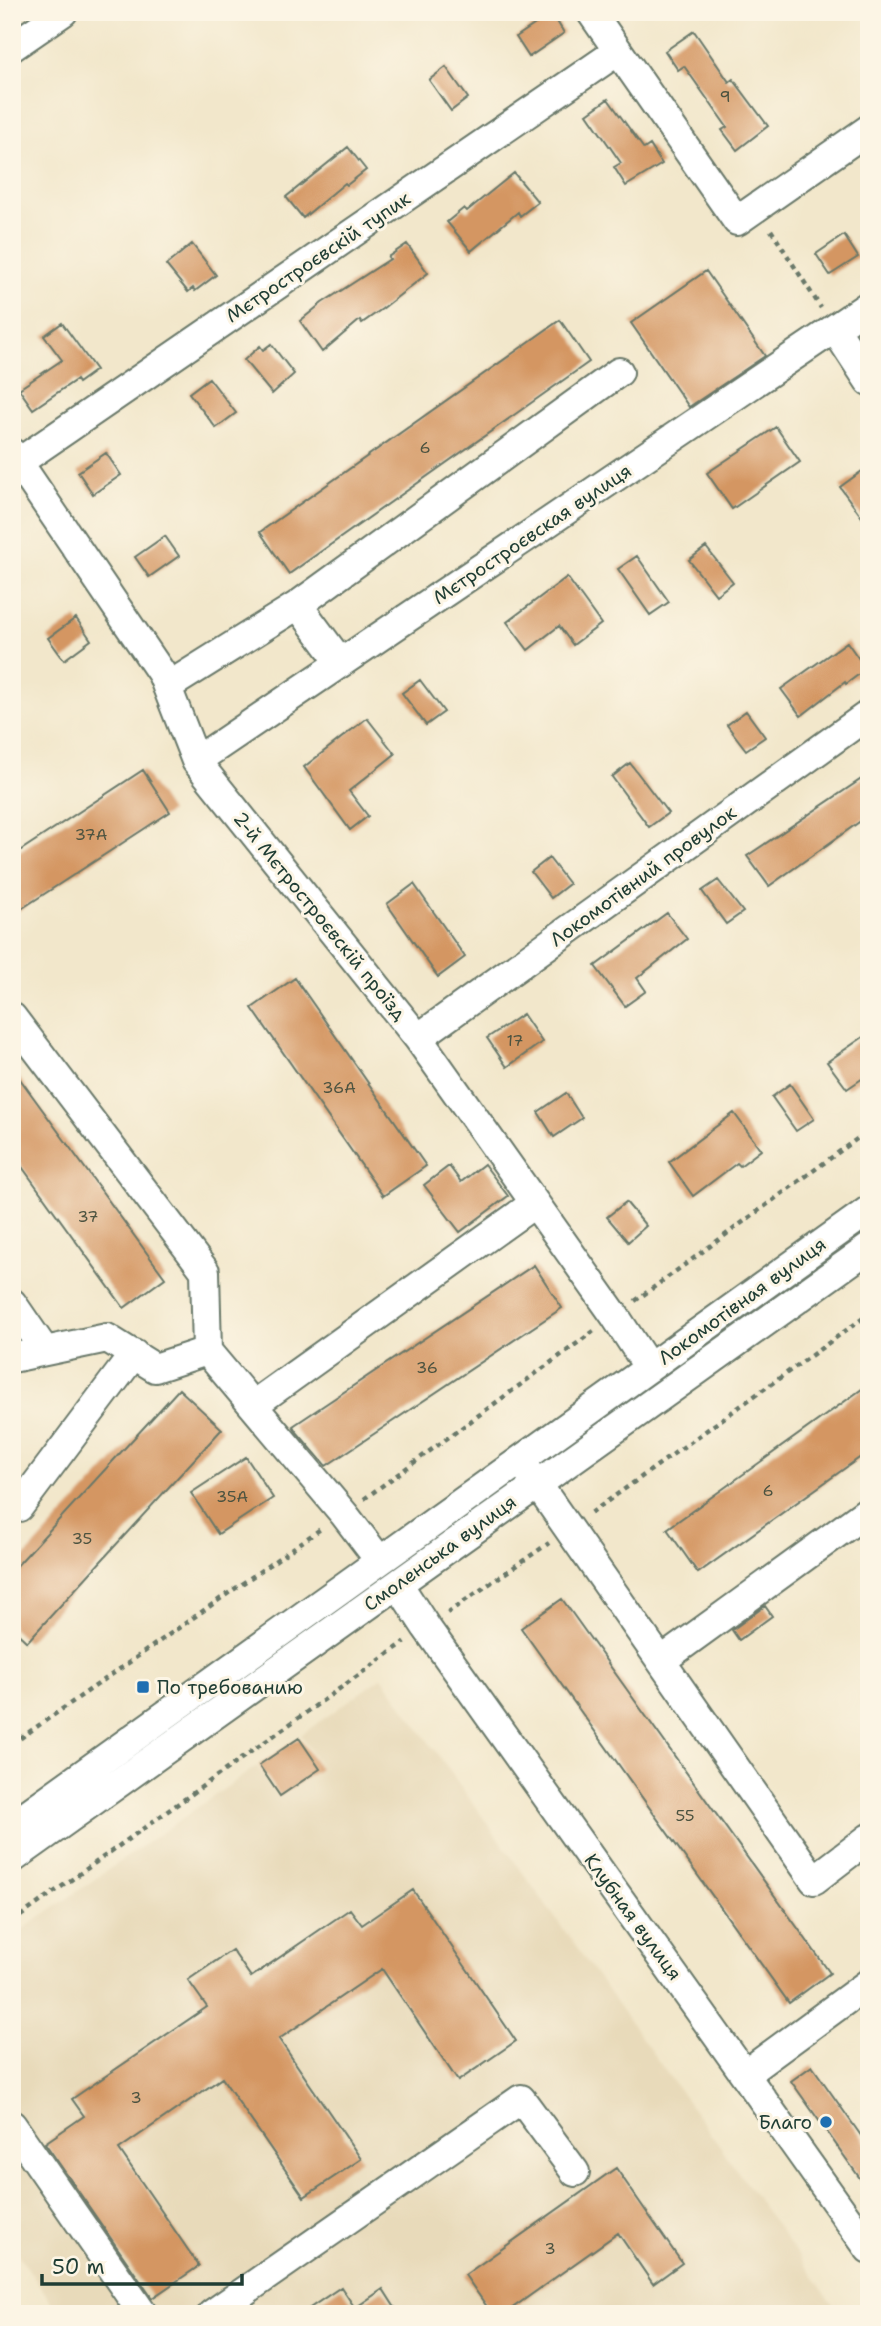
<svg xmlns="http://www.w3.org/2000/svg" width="881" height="2326" viewBox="0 0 881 2326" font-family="'Shantell Sans',sans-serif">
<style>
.built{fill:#e8daba}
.building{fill:#d49662}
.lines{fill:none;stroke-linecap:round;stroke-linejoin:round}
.minor-casing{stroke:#697869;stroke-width:32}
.path{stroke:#697869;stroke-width:4.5;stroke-dasharray:5 5;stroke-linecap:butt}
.minor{stroke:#fff;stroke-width:28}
.poi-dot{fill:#1f6fb2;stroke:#fcf5e5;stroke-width:2.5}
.labels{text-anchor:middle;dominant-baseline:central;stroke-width:6;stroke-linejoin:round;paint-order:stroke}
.number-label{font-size:16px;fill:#4c5340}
.street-label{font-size:19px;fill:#1f3d34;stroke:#fcf5e5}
.poi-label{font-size:19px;fill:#1f3d34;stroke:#fcf5e5;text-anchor:start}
</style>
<rect width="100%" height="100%" fill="#fcf5e5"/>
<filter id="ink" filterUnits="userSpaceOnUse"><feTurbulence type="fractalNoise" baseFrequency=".0143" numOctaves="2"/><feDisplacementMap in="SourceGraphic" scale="14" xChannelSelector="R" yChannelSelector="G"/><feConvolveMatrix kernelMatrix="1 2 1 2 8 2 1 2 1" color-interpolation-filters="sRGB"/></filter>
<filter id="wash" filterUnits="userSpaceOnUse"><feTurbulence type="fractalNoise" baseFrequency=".00686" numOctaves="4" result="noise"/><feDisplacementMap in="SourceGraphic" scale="28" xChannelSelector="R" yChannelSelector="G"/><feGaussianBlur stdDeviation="1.57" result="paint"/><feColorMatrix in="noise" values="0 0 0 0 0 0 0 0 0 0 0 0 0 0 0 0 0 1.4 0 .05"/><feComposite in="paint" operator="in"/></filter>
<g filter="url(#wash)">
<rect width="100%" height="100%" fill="#f2e7cb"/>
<path class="built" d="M 382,1677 L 840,2314 L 60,2314 L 12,2246 L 12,1937 L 257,1766 L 280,1797 L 321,1769 L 301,1735 Z"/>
<g id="blocks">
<path class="building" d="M 552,13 L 564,33 L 529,57 L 516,37 Z
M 694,31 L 729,82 L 733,79 L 768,126 L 737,150 L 722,130 L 727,127 L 684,66 L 678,70 L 665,51 Z
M 446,67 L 468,98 L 451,111 L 429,80 Z
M 608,99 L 644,149 L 650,145 L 662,164 L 626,186 L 614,167 L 621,163 L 587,114 Z
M 348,147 L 366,170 L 347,185 L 345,183 L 303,218 L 286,197 Z
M 514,173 L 538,202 L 520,216 L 518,212 L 471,251 L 447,222 L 464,208 L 467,211 Z
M 844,235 L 858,257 L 830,275 L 816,254 Z
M 192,244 L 216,275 L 195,291 L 193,288 L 188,292 L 166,265 Z
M 407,244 L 428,273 L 382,309 L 362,323 L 360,320 L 322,352 L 300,321 L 322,303 L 390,259 L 388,257 Z
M 706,271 L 765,356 L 689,407 L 631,323 Z
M 560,320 L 589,362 L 289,574 L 260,532 Z
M 62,323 L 96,370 L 78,383 L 76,380 L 33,409 L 19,389 L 62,360 L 44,336 Z
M 271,344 L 294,374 L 272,394 L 244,360 L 260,346 L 263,350 Z
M 209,378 L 236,413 L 216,428 L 189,393 Z
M 776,427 L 800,462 L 732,509 L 707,473 Z
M 106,453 L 121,475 L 93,494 L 78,472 Z
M 869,466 L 869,527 L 840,487 Z
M 165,536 L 179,556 L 149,577 L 135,557 Z
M 706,547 L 733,582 L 716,595 L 689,560 Z
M 637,556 L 669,602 L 650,615 L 618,569 Z
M 567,577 L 601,624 L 573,645 L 559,626 L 528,650 L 507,622 Z
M 76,618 L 91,640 L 64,660 L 48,638 Z
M 847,642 L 866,669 L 846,684 L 845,682 L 801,716 L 781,689 Z
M 420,680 L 444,712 L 426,725 L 402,693 Z
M 746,711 L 765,737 L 746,750 L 727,725 Z
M 367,718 L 395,754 L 349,791 L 368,816 L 350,830 L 304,767 Z
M 630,763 L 668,813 L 649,827 L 612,777 Z
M 143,770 L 170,812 L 12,915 L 12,856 Z
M 869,774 L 869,815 L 769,886 L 747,856 Z
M 549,858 L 569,884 L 551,898 L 531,872 Z
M 718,880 L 743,912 L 726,924 L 702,891 Z
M 414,884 L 465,957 L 438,977 L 387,904 Z
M 667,913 L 687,939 L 637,978 L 646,991 L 625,1006 L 595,966 Z
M 295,978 L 426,1166 L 383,1196 L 252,1008 Z
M 523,1014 L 542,1042 L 507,1067 L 487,1038 Z
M 869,1033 L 869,1074 L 847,1089 L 827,1062 Z
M 12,1068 L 165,1278 L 124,1308 L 12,1153 Z
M 790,1084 L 814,1119 L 796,1131 L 772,1097 Z
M 566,1093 L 582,1118 L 554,1137 L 538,1112 Z
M 734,1113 L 761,1150 L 740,1166 L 737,1163 L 693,1196 L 669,1162 Z
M 484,1164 L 508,1196 L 460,1232 L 424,1185 L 449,1166 L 461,1182 Z
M 626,1202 L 646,1226 L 628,1242 L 607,1217 Z
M 534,1265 L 562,1308 L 326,1466 L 296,1431 L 293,1426 Z
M 869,1384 L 869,1451 L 698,1573 L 667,1529 Z
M 179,1389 L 222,1429 L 27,1642 L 12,1628 L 12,1571 Z
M 246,1457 L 273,1498 L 218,1534 L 191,1493 Z
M 562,1599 L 830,1973 L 789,2003 L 521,1628 Z
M 765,1606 L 772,1616 L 739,1640 L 732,1630 Z
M 299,1738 L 320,1769 L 280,1796 L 259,1765 Z
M 413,1890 L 516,2041 L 458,2081 L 382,1969 L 279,2039 L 361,2159 L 304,2197 L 222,2078 L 119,2149 L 199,2266 L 152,2298 L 45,2143 L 84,2116 L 72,2099 L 207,2007 L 188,1980 L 232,1950 L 251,1977 L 350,1909 L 362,1925 Z
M 812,2066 L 869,2147 L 869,2191 L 791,2081 Z
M 616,2168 L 682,2263 L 653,2284 L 618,2233 L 504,2314 L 492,2314 L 465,2275 Z
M 341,2287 L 355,2308 L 383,2289 L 399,2314 L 301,2314 Z"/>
</g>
</g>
<g filter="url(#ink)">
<use href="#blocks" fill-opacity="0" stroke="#697869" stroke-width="2"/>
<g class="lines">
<defs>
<path id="minor" d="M 591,12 L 737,221 L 869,129
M 12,47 L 63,12
M 835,329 L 869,381
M 12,453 L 162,674 L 196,761 L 418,1038 L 615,1316 L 649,1368
M 19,462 L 618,51
M 341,663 L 298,605 L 619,372
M 167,687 L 298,605
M 196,761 L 869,305
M 12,1017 L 205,1271 L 207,1351 L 344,1514 L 380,1561
M 418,1038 L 869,714
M 12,1303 L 45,1351
M 12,1358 L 107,1338 L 155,1368 L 207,1351
M 253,1405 L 535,1203
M 526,1468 L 814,1880 L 869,1838
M 12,1507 L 19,1507 L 134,1354
M 398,1584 L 426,1627 L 869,2249
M 661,1661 L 869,1510
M 12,1825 L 869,1210
M 12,1859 L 869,1248
M 745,2074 L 869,1983
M 12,2125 L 143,2314
M 212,2314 L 521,2099 L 575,2172"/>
</defs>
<use href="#minor" class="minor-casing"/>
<path class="path" d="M 771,230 L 821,308
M 635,1301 L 869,1130
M 364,1499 L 594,1331
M 591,1513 L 869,1314
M 447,1613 L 549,1543
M 12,1744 L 322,1528
M 12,1922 L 405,1642"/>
<use href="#minor" class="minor"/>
</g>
</g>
<g class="poi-dot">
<rect x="136" y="1680" width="14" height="14" rx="3.5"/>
<circle cx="826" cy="2122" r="7"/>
</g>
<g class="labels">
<g class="number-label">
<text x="725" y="96">9</text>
<text x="425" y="447">6</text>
<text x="91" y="834">37А</text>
<text x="515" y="1040">17</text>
<text x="339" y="1087">36А</text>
<text x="88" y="1216">37</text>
<text x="427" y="1367">36</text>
<text x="768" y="1490">6</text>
<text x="232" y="1496">35А</text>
<text x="82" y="1538">35</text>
<text x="685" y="1815">55</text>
<text x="136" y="2097">3</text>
<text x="550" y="2248">3</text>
</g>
<g class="street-label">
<text transform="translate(318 257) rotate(-34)">Мєтростроєвскій тупик</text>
<text transform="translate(532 534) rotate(-34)">Мєтростроєвская вулиця</text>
<text transform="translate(643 876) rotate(-36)">Локомотівний провулок</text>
<text transform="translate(320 916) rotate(51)">2-й Мєтростроєвскій проїзд</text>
<text transform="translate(742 1301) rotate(-36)">Локомотівная вулиця</text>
<text transform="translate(440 1553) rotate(-36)">Смоленська вулиця</text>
<text transform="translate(633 1917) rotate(54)">Клубная вулиця</text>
</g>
<g class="poi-label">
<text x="157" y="1687">По требованию</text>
<text x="812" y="2122" text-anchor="end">Благо</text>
</g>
</g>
<rect width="881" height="2326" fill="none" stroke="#fcf5e5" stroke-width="42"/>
<path d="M42 2274v10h200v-10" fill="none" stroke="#1f3d34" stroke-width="3.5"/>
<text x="52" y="2274" font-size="21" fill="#1f3d34" stroke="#fcf5e5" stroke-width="5" paint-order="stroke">50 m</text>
</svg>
